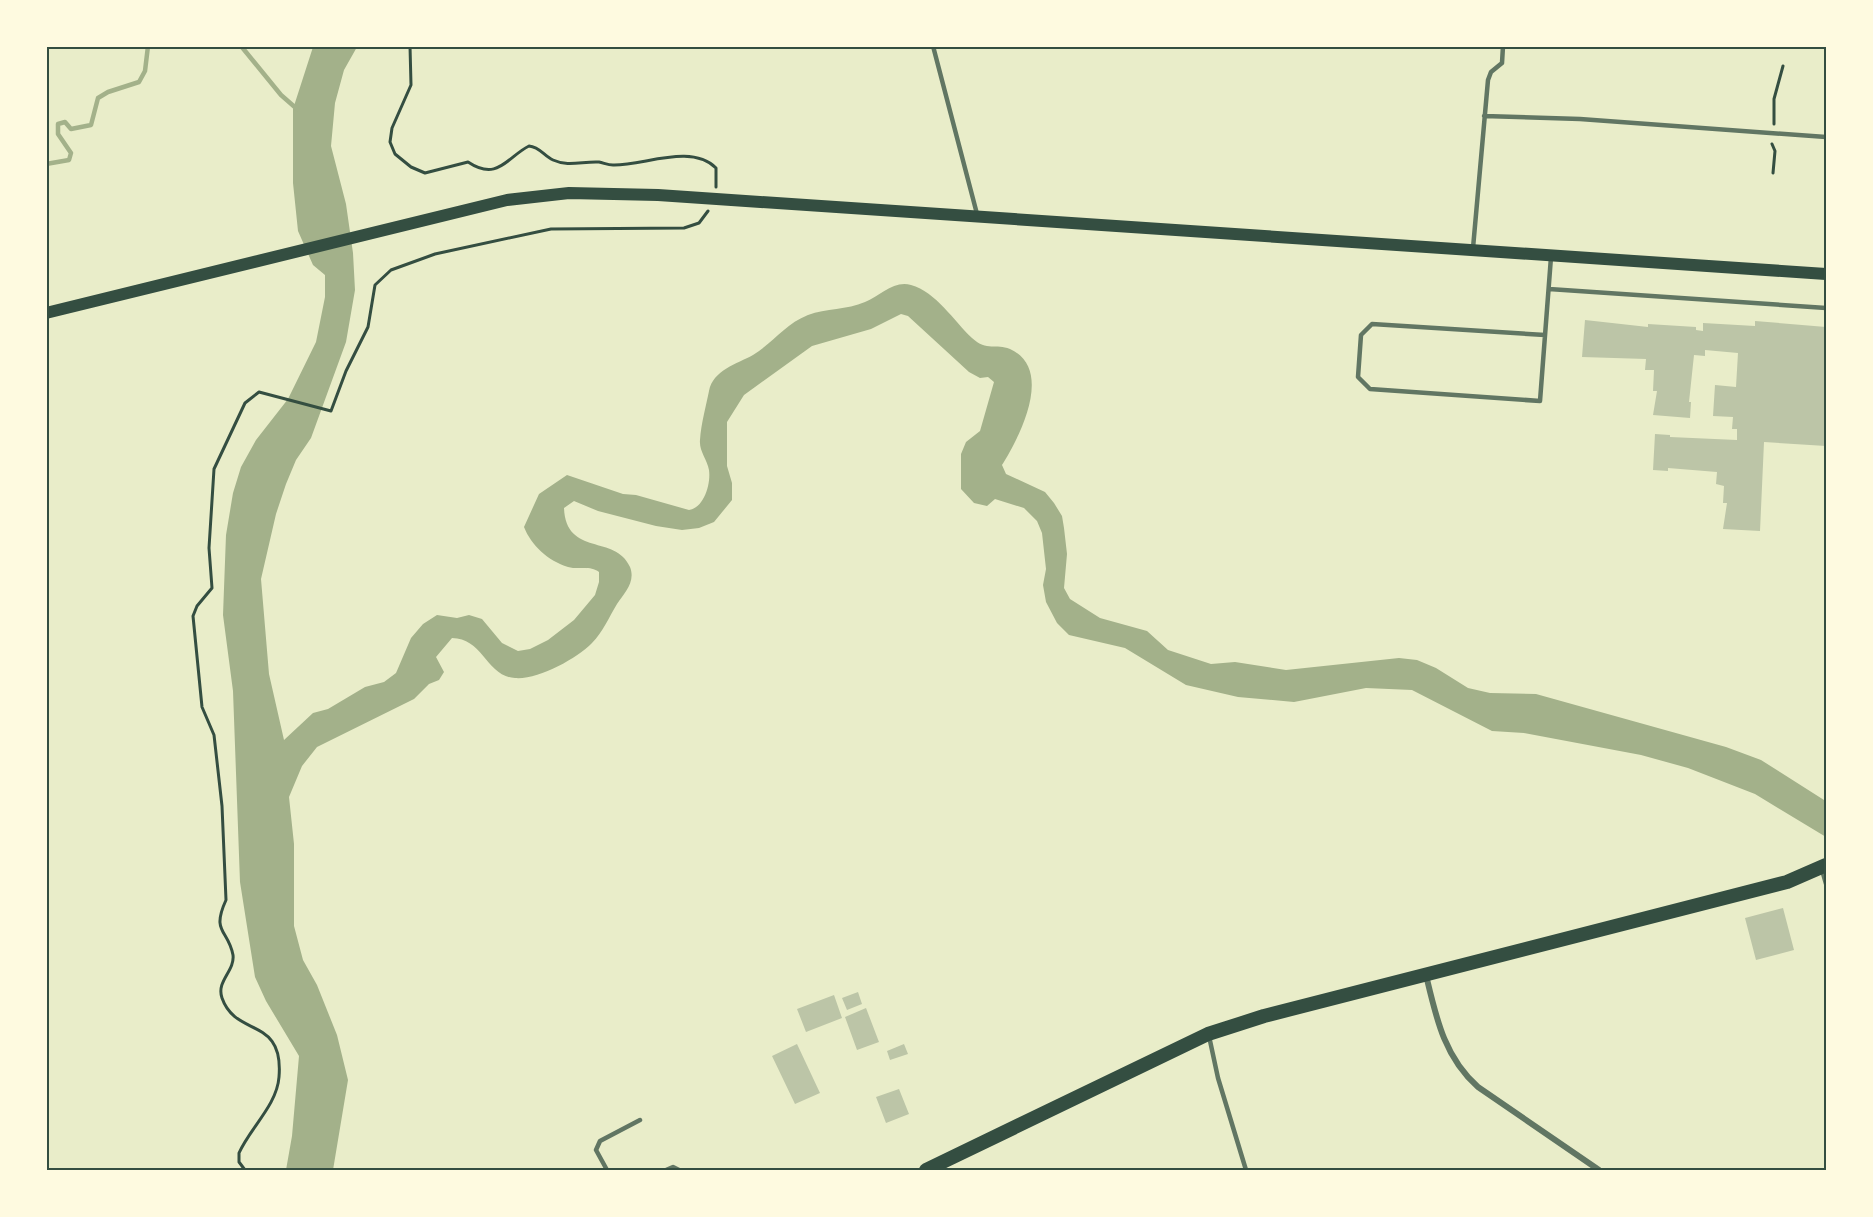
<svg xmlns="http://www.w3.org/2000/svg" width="1873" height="1217" viewBox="0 0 1873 1217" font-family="Commissioner,sans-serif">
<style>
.water{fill:#a3b18a}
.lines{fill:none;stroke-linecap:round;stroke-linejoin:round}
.stream{stroke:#a3b18a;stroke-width:4.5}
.building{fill:#bcc5a7}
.path{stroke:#344e41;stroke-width:3}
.service{stroke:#617663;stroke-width:4.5}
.minor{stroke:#617663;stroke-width:6}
.secondary{stroke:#344e41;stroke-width:12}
.primary{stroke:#344e41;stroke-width:14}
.neatline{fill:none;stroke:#344e41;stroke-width:2}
</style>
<rect width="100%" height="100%" fill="#e9edc9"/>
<path class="water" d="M 313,47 L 357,47 L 344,70 L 335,103 L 331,146 L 346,204 L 353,253 L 355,290 L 346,342 L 311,438 L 296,460 L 286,484 L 276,514 L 261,579 L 269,674 L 284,740 L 313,713 L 328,709 L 365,687 L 384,682 L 396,673 L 411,638 L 423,624 L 437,615 L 457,618 L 469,615 L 482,619 L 502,643 L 518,651 L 530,649 L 548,640 L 574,620 L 595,595 L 599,582 L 599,572 C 590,565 579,570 568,567 C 548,561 531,545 524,527 L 539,494 L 567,475 L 623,494 L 636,495 L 689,510 C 704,508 711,484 709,470 C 707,459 699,451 700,440 C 701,424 706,406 709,391 C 713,370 737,364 753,355 C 773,343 785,324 808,315 C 826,308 847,310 865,302 C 880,296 894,280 911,285 C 936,292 954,321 972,338 C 987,352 996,343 1010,349 C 1055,369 1019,438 1002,465 L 1006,474 L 1045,492 L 1054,503 L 1062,516 L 1064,528 L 1067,554 L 1064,588 L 1070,599 L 1100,618 L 1147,631 L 1168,650 L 1211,664 L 1235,662 L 1286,670 L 1399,658 L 1417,660 L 1436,668 L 1468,688 L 1490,693 L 1536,694 L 1726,747 L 1761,760 L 1824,800 L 1826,802 L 1826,837 L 1755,794 L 1688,768 L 1641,755 L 1524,733 L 1492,731 L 1412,690 L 1366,688 L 1294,702 L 1238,697 L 1186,685 L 1125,648 L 1069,635 L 1057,623 L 1046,602 L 1043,585 L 1046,569 L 1042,533 L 1037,521 L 1024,508 L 995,499 L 987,506 L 974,503 L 961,489 L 961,454 L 966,442 L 980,431 L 994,382 L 988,377 L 980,378 L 969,372 L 908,316 L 901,314 L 871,329 L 812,346 L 744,395 L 727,422 L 727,466 L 732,483 L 732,500 L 714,522 L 699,528 L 682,530 L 656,526 L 598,511 L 574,501 L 564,508 C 566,557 616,534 630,567 C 636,582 624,593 617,604 C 609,617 603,632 592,643 C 576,659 538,680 515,678 C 487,677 483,638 452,638 L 436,657 L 444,672 L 439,680 L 429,684 L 414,699 L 317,747 L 302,766 L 289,797 L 294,844 L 294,926 L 303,960 L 317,985 L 337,1035 L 348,1080 L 333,1170 L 286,1170 L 292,1136 L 299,1056 L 266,1001 L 255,977 L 240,882 L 233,691 L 223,615 L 226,535 L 233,493 L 241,467 L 256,440 L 288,399 L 316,342 L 325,297 L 325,275 L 313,265 L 298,231 L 293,183 L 293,109 Z"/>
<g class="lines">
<path class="stream" d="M 241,46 L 281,95 L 297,109
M 46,164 L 69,160 L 71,153 L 58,134 L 58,124 L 65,122 L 71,129 L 91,125 L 98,98 L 108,92 L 139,82 L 145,71 L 148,46"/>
</g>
<path class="building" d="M 1585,320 L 1648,327 L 1648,324 L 1696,327 L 1696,330 L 1703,331 L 1703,323 L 1755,326 L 1755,321 L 1826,327 L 1826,446 L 1764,442 L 1760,531 L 1723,529 L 1727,503 L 1723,503 L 1724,486 L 1716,484 L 1717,472 L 1668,468 L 1668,471 L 1653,470 L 1655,434 L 1670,435 L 1670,437 L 1737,440 L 1737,429 L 1732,429 L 1733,417 L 1713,416 L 1715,385 L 1736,387 L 1738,353 L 1705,350 L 1705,356 L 1694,355 L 1689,402 L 1691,402 L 1690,418 L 1653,415 L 1657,391 L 1653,391 L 1654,370 L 1645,370 L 1646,359 L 1582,357 Z
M 1783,908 L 1794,950 L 1756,960 L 1745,918 Z
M 858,992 L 862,1004 L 847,1010 L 842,998 Z
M 834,995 L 842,1018 L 806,1032 L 797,1009 Z
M 866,1008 L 879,1042 L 857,1050 L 845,1017 Z
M 797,1044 L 820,1093 L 795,1104 L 772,1056 Z
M 904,1044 L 908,1054 L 890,1060 L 887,1051 Z
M 899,1089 L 909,1114 L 886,1123 L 876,1097 Z"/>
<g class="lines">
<path class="path" d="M 410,46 L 411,85 L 392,128 L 390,142 L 395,154 L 411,167 L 425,173 L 468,162 C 498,182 507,157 529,146 C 540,147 544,156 553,160 C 568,167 583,161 599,162 C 604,163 608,165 613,165 C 643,166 691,143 716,168 L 716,187
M 1774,124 L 1774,99 L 1783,66
M 1772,144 L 1775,151 L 1773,173
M 245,1170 L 239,1162 L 239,1153 C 250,1128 277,1105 279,1077 C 284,1016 236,1038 222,998 C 216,981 235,971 233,955 C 228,929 211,933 226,900 L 222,806 L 214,735 L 202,707 L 193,616 L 197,606 L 212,588 L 209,548 L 214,469 L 245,403 L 259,392 L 331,411 L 346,371 L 368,327 L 375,285 L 391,270 L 435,254 L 551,229 L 684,228 L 699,223 L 708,211"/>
<path class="service" d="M 933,46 L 977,214
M 1484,116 L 1580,119 L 1826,137
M 1473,248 L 1488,80 L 1491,72 L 1502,63 L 1503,46
M 1549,289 L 1826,308
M 1545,335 L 1372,324 L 1361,335 L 1358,377 L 1370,389 L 1540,401 L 1551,257
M 1822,870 L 1826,884
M 1209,1036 L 1218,1078 L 1246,1170
M 607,1170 L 596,1150 L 600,1141 L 640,1120
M 666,1170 L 673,1167 L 679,1170"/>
<path class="minor" d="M 1426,975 C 1436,1017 1444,1057 1478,1087 L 1599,1170"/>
<path class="secondary" d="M 46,313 L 507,200 L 569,193 L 658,195 L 1826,274"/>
<path class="primary" d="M 926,1170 L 1208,1034 L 1264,1016 L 1787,882 L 1826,865"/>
</g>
<rect width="1873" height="1217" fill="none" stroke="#fefae0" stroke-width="96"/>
<rect x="48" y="48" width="1777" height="1121" class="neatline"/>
</svg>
